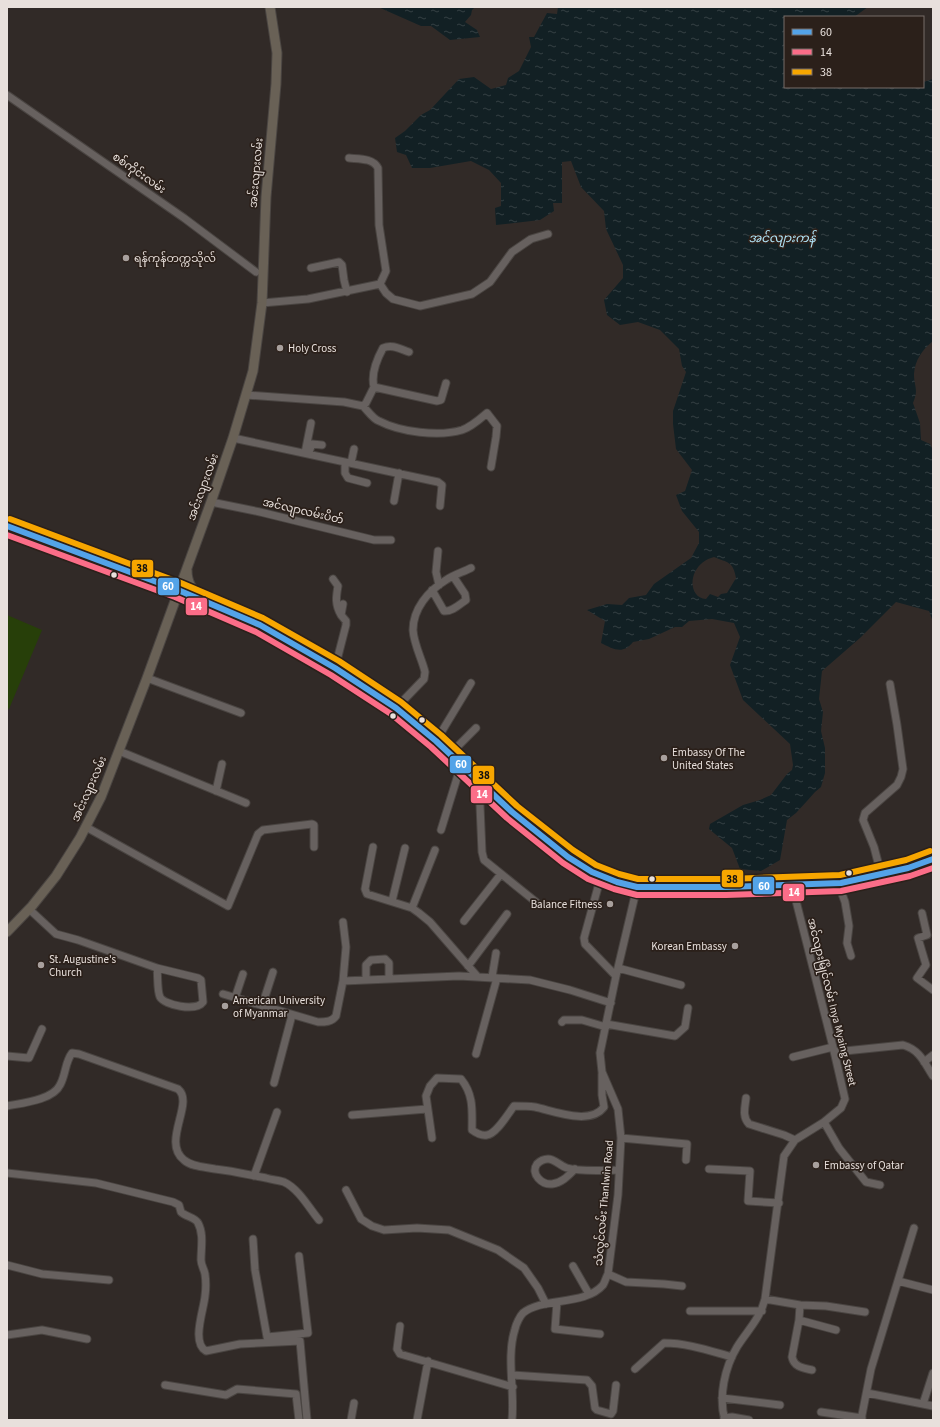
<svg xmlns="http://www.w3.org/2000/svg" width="940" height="1427" viewBox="0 0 940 1427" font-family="'Source Sans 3','Noto Sans Myanmar',sans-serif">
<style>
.green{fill:#273f09}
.water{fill:url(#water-ripples);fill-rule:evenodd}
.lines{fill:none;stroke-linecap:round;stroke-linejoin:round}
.minor-casing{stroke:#4a4542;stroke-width:9}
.major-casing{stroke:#4a4542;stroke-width:11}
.minor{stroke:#67615f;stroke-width:7}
.major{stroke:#696156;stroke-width:9}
.bus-1-casing{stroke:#2b201a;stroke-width:9}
.bus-2-casing{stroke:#2b201a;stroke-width:9}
.bus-3-casing{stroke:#2b201a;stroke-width:9}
.bus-1{stroke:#53a3e8;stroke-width:6}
.bus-2{stroke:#fb6d88;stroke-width:6}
.bus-3{stroke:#f7a600;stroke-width:6}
.poi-dot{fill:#a8a09d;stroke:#2b201a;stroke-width:1.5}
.bus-dot{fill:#e8e0dc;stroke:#2b201a;stroke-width:1.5}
.labels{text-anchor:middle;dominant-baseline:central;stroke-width:3.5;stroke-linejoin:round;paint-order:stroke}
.street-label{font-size:11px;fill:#e8e0dc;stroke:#2b201a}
.poi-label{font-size:11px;fill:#e8e0dc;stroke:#2b201a;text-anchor:start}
.water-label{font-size:12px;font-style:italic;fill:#b1e6fa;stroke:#2b201a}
.line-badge{stroke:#2b201a;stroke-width:1.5}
.badge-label{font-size:11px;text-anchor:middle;font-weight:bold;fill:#fff}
.pale-badge-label{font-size:11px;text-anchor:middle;font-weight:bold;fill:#111}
</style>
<defs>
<pattern id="water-ripples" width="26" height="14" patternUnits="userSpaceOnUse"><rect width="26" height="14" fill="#122024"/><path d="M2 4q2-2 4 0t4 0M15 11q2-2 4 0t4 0" fill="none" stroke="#344043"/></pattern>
</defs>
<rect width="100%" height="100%" fill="#312a27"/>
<path class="green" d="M 7,615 L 42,630 L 9,709 L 7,708 Z"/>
<path class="water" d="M 378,7 L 475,7 L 472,10 L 471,15 L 465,22 L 477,30 L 480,37 L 450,40 L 431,26 L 421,26 Z
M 558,7 L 868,7 L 854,17 L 785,17 L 785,87 L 923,87 L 923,82 L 933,79 L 933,341 C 922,350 915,360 914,374 C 914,387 919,389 913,403 L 920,423 L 921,440 L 930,444 L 933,450 L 933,622 L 929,611 L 896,602 L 860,638 L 822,671 L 819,699 L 823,712 L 821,731 L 825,748 L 825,773 L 821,787 L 815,792 L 807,801 L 796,813 L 787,820 L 780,860 L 761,871 L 740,869 L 732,848 L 709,829 L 710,824 L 743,805 L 760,800 L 771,795 L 787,774 L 792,770 L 793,765 L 790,744 L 743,700 L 730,665 L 740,637 L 734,623 L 712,619 L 689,621 L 682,627 L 675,627 L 649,639 L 633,642 C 623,655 613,649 601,643 L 605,621 L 587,610 L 607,604 L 622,605 L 629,598 L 646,595 L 654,584 L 691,558 L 699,543 L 699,532 L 682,511 L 676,495 L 685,491 L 692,470 L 676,449 L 673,424 L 673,411 L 686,372 L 682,366 L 679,349 L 660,330 L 638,322 L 620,325 L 607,315 L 604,300 L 623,278 L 623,265 L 606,229 L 604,211 L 581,187 L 571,161 L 562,162 L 562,203 L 553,203 L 554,211 L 540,220 L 496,225 L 495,208 L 501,206 L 501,183 L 489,170 L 471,161 L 430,168 L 412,168 L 406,155 L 397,152 L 395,138 L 405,131 L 421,115 L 430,110 L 459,79 L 474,77 L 491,89 L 506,85 L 508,78 L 519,71 L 531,47 L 529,37 L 534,37 L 547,13 L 557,14 ZM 714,557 C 728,563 733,561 736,578 L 727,593 L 721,594 L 718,597 L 710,594 L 706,599 C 692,598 690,582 695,572 C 699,564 706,559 714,557 Z"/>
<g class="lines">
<defs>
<path id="minor" d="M 7,95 L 184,218 L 256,272
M 311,268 L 339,262 L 342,265 L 344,280 L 347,292
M 380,284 L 386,293 L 393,299 L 420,306 L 472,294 L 490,282 L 512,252 L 531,239 L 548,234
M 262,303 L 308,299 L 380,284 L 386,271 L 379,225 L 378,168 C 373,158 359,159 349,158
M 374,387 C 371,375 377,359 383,348 C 392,344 400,349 409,352
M 246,395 L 344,402 L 363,406 L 366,403 L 374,387 L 437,401 L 441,400 L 446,383
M 363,406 C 368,411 373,419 379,421 C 400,432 439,437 462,430 C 471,427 480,419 487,413 L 497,426 L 496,437 L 491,467
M 233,438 L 438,482 L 442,485 L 440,506
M 309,452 L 312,444 L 322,445
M 305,453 L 311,423
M 345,462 L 345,473 L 348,478 L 367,483
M 351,463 L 354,449
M 394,501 L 399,473
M 211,502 L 260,512 L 374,540 L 391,540
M 438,551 L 436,572 L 439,585
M 333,579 L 338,586 C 336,597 335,605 341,615
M 432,590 L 444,611 C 452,612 460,604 466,600 L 465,594 L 453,576
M 335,668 L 346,625 L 346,621 L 341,615 L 343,604
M 147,678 L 241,713
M 396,708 L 424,679 L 425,672 C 422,659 414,645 413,630 C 413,609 428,591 446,580 C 453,575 463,572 471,568
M 436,741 L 471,683
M 119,751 L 246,803
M 450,754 L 476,728
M 479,782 L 482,852 L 484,860 L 536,902
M 216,791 L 222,764
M 86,827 L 228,906 L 258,834 L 263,830 L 312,824 L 314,825 L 314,847
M 441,830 L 461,765
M 373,847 L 365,889 L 367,894 L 412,908 L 419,913 L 430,922 L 477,976
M 881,874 L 874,847 L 863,820 L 865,813 L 897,785 L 901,777 L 903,769 L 897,725 L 890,684
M 601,876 L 584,938 L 585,944 L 616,976
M 838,883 L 845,902 L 849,926 L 847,943 L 851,956
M 392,901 L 405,848
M 412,908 L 435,850
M 29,909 L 56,934 L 78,940 L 157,968 L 198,978 L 201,980 L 203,1002 C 196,1012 164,1005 160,997 C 157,991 158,976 157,968
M 922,913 L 927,935 L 918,938 L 926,965 L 917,978 L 933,990
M 464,921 L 501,874
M 468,966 L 507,914
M 618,968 L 681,985
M 492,977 L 496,953
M 366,980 L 366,965 L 371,960 L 385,959 L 389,963 L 389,979
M 343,981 L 459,976 L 530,980 L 570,990 L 611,1003
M 223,994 L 318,1022 C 325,1022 332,1022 336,1016 L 343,981 L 346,947 L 343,922
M 235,998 L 243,974
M 262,1006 L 273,972
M 562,1022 L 564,1020 L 582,1020 L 606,1027
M 606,1024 L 675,1036 L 685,1027 L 688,1008
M 835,1052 L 903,1045 C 920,1050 924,1062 933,1076
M 476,1054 L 497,978
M 7,1056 L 29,1058 L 42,1029
M 793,1057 L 833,1047
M 924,1062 L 933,1055
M 274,1083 L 292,1015
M 746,1098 C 745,1107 742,1117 749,1124 L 784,1135 L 795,1140
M 7,1106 C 22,1103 53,1100 60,1085 C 66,1074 65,1062 72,1053 L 79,1054 L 178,1089 C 195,1103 161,1142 184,1160 C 192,1167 205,1167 215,1169 C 233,1171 250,1175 266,1178 C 272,1180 279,1180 284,1182 C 299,1189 309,1208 319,1220
M 352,1115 L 427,1109
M 824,1122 L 839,1148 L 866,1182 L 880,1185
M 432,1138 L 426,1096 L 430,1086 L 437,1078 L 461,1079 C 474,1095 472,1111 472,1130 C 476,1133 481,1136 487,1135 C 496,1134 508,1114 514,1106 C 521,1106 528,1106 535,1107 C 554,1111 590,1126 604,1107 L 602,1095 L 602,1074
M 621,1138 L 687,1144 L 686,1160
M 575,1169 C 569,1175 562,1183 552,1184 C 542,1185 530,1174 537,1164 C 540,1161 544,1159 548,1159 C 555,1159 560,1166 567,1168 C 582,1172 604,1170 619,1170
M 709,1169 L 750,1171 L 748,1201 L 779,1203
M 7,1173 L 96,1183 L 173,1202 L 179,1205 L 181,1212 C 186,1217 195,1217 198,1223 C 204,1234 201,1248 201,1260 C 201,1265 204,1269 205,1274 C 206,1281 206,1289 205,1296 C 204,1309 191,1343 206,1351 L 240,1344 L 300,1341 L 307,1420
M 254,1176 L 277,1112
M 346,1190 L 361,1219 L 372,1226 L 384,1230 L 417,1228 L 449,1230 L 498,1250 L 524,1268 L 538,1288 L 546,1304
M 253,1239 L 255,1270 L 267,1337 L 308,1333 L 299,1256
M 7,1265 L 42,1274 L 109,1280
M 573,1266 L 589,1294
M 608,1274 L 626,1282 L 664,1284 L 682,1286
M 898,1281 L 933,1290
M 765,1299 L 800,1305 L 799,1320 L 792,1357 C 794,1367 803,1368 812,1370
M 557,1302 L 555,1329 L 600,1334
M 800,1305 L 826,1306 L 865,1312
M 690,1311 L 762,1311
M 799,1320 L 836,1330
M 400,1326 L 397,1349 L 400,1354 L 513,1387
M 7,1335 L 42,1330 L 87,1339
M 635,1369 L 664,1343 C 687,1343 710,1351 732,1357
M 512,1375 L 587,1380 L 592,1386 L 595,1408 L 597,1410 L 611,1414 L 613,1411 L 616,1385
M 165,1385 L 226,1395 L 237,1389 L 296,1394 L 299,1420
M 867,1393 L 933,1406
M 722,1398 L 780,1405
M 923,1404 L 933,1373
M 821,1412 L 862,1418
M 724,1418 L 732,1417 L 749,1420
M 351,1420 L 354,1403
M 417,1420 L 428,1361
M 512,1420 C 515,1390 506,1357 515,1329 C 516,1324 520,1316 523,1313 C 542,1297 585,1306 603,1285 C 605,1282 606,1277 608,1274 L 618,1195 L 621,1138 L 618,1109 L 602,1072 L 600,1053 L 616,976 L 637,887
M 725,1420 C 718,1397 725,1367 737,1347 C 747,1331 760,1319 765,1299 L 784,1156 L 795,1140 L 824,1122 L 841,1108 L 845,1099 L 833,1047 L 792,885
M 861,1420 L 871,1369 L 914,1228"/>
<path id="major" d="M 7,526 L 178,590 L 260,625 L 335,668 L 396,708 L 436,741 L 512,812 L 568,857 L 592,872 L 617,882 L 637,887 L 726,887 L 841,883 L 908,868 L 933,859
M 187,570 C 187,583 192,589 201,599
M 7,932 L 32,906 L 56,876 L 80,838 L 101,797 L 147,678 L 211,502 L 233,438 L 253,371 L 262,303 L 266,197 L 276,84 L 277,53 L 270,7"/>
</defs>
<use href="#minor" class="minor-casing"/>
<use href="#major" class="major-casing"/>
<use href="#minor" class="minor"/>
<use href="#major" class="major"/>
<defs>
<path id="bus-1" d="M 7,526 L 178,590 L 260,625 L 335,668 L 396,708 L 436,741 L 512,812 L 568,857 L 592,872 L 617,882 L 637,887 L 726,887 L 841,883 L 908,868 L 933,859"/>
<path id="bus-2" d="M 7,535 L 175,597 L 256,632 L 331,675 L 391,714 L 431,747 L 507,818 L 563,863 L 588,879 L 614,889 L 637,895 L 726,895 L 841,891 L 910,876 L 933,868"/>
<path id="bus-3" d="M 10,519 L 181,583 L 263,618 L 339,661 L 401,702 L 441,735 L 517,806 L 573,850 L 596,865 L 619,874 L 638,879 L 726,879 L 840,875 L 906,860 L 930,851"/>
</defs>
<use href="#bus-1" class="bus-1-casing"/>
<use href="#bus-2" class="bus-2-casing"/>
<use href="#bus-3" class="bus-3-casing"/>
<use href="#bus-1" class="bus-1"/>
<use href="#bus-2" class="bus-2"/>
<use href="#bus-3" class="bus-3"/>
</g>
<g class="poi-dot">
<circle cx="126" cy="258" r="4"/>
<circle cx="280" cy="348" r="4"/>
<circle cx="664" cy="758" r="4"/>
<circle cx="610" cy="904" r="4"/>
<circle cx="735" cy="946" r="4"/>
<circle cx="41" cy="965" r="4"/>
<circle cx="225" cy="1006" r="4"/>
<circle cx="816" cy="1165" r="4"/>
</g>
<g class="bus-dot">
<circle cx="114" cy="575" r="3.5"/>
<circle cx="393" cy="716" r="3.5"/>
<circle cx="422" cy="720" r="3.5"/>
<circle cx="849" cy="873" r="3.5"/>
<circle cx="652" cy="879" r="3.5"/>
</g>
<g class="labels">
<g class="street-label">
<text transform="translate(139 173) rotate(35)">စစ်ကိုင်းလမ်း</text>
<text transform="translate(256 173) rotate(-85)">အင်းလျားလမ်း</text>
<text transform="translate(203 487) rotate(-70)">အင်းလျားလမ်း</text>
<text transform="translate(303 511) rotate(13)">အင်လျာလမ်းပိတ်</text>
<text transform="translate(89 789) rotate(-66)">အင်းလျားလမ်း</text>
<text transform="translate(832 1002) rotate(76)">အင်လျားမြိုင်လမ်း Inya Myaing Street</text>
<text transform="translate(604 1203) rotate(-85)">သံလွင်လမ်း Thanlwin Road</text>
</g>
<g class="poi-label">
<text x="134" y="258">ရန်ကုန်တက္ကသိုလ်</text>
<text x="288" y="348">Holy Cross</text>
<text x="672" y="752">Embassy Of The<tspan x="672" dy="13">United States</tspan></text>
<text x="602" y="904" text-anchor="end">Balance Fitness</text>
<text x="727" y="946" text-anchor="end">Korean Embassy</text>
<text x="49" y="959">St. Augustine's<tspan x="49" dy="13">Church</tspan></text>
<text x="233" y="1000">American University<tspan x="233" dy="13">of Myanmar</tspan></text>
<text x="824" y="1165">Embassy of Qatar</text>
</g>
<g class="water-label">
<text x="782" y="238">အင်လျားကန်</text>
</g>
</g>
<g class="line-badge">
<rect x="131" y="559" width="23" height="19" rx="4" fill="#f7a600"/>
<rect x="157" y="577" width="23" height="19" rx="4" fill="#53a3e8"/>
<rect x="185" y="597" width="23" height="19" rx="4" fill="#fb6d88"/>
<rect x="449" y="755" width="23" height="19" rx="4" fill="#53a3e8"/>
<rect x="472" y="765" width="23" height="20" rx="4" fill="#f7a600"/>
<rect x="470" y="785" width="23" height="19" rx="4" fill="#fb6d88"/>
<rect x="721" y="869" width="23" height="19" rx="4" fill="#f7a600"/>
<rect x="752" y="876" width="23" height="19" rx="4" fill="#53a3e8"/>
<rect x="782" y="883" width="23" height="19" rx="4" fill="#fb6d88"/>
</g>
<g class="badge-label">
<text x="168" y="590">60</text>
<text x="196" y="610">14</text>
<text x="461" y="768">60</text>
<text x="482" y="798">14</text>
<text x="764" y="890">60</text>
<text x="794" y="896">14</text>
</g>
<g class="pale-badge-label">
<text x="142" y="572">38</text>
<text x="484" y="779">38</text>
<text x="732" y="883">38</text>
</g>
<rect width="940" height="1427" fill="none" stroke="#e8e0dc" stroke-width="16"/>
<rect x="784" y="16" width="140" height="72" fill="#2b201a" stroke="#776d68"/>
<rect x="792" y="29" width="20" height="6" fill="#53a3e8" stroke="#776d68"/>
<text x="820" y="36" font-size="12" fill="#e8e0dc">60</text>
<rect x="792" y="49" width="20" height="6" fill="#fb6d88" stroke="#776d68"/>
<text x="820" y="56" font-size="12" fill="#e8e0dc">14</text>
<rect x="792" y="69" width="20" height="6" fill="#f7a600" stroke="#776d68"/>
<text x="820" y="76" font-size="12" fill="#e8e0dc">38</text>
</svg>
